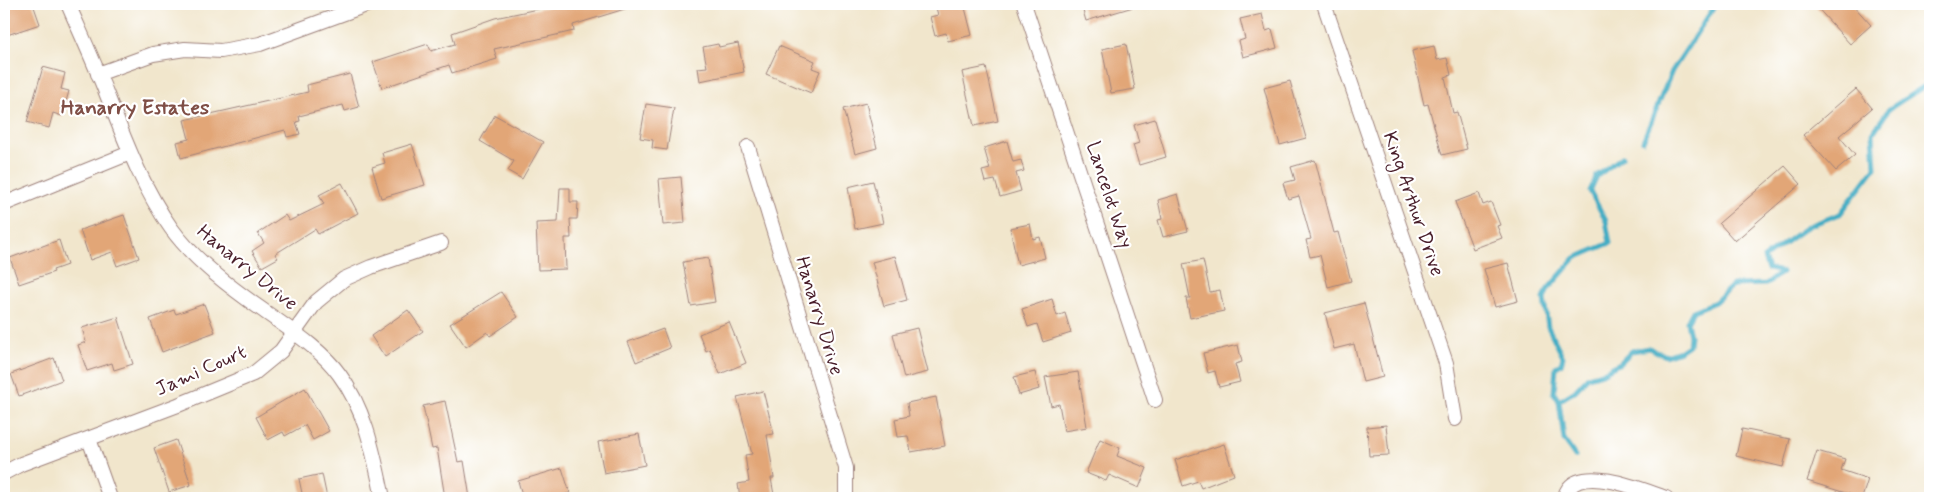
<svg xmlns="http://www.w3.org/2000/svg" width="1934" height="502" viewBox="0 0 1934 502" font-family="Mynerve,sans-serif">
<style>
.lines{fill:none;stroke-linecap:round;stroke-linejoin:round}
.stream{stroke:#45adc4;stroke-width:5}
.building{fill:#e2a677}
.street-casing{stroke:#9e827c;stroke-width:16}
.street{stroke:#fff;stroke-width:14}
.labels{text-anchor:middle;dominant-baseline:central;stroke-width:4.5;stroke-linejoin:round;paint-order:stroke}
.street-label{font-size:20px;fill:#4a1f2b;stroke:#fff}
.neighbourhood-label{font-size:21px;font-weight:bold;fill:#7f4e46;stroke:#fff}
</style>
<rect width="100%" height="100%" fill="#fff"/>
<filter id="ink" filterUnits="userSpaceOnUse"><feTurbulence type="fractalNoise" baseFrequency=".02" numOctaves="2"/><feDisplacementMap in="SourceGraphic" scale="10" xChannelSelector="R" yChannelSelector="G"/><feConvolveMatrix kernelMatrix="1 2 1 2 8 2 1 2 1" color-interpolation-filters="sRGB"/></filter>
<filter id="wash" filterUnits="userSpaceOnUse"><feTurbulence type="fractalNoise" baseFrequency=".0096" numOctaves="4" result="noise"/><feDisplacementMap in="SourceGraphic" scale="20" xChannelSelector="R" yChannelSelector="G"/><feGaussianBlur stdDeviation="1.12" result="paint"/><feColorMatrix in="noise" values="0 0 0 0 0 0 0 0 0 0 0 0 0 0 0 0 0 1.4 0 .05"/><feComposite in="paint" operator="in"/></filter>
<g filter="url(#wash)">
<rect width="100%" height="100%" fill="#f1e6cc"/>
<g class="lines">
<path class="stream" d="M 1643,141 L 1672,71 L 1716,4
M 1559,401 L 1575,391 L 1588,377 L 1602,373 L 1620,363 L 1632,351 L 1649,348 L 1666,356 L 1680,351 L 1689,345 L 1690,336 L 1687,322 L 1693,311 L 1715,302 L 1733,285 L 1766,284 L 1782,272 L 1768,269 L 1764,258 L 1808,226 L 1840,214 L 1875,168 L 1873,133 L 1889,109 L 1923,87
M 1575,456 L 1564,440 L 1559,401 L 1554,393 L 1556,367 L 1561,364 L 1563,357 L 1548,327 L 1544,299 L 1548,289 L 1575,258 L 1610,243 L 1606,221 L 1590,191 L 1597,176 L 1622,157"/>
</g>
<g id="blocks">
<path class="building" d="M 4,4 L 33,4 L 40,24 L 4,36 Z
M 547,4 L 630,4 L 631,7 L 573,25 L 574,31 L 494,49 L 497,59 L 452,73 L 449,65 L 382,88 L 373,62 L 428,44 L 431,51 L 455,44 L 452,33 L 495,18 L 547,7 Z
M 935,4 L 964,4 L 972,35 L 948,41 L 946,33 L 935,36 L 930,17 L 938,15 Z
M 1081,4 L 1132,4 L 1133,7 L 1086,21 Z
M 1814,4 L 1852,4 L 1871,25 L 1850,44 Z
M 1262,14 L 1266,31 L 1272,29 L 1277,48 L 1243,57 L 1239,41 L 1245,39 L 1240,19 Z
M 738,43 L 744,72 L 700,81 L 698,68 L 707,67 L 703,47 L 718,44 L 719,47 Z
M 1126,44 L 1135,89 L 1111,93 L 1102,49 Z
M 779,46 L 815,61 L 812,68 L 820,71 L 811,93 L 766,74 Z
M 1434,46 L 1437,60 L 1447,58 L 1451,75 L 1445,77 L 1453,113 L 1457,112 L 1467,149 L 1442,155 L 1428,104 L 1424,105 L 1412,51 Z
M 43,67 L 65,73 L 61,89 L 69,91 L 62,116 L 53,113 L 49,128 L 27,122 Z
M 986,67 L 998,121 L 974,126 L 962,72 Z
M 350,74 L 359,107 L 345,111 L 343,105 L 299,116 L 300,121 L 296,122 L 300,134 L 287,137 L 285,130 L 181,158 L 177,142 L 189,139 L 184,120 L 308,92 L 307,85 Z
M 1290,81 L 1306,138 L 1280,145 L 1264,88 Z
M 1856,89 L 1872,108 L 1839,136 L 1855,155 L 1836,171 L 1803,135 Z
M 866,103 L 877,148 L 855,154 L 843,109 Z
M 646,104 L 674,108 L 667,150 L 652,148 L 653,140 L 640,138 Z
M 495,115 L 543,142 L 522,179 L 508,171 L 514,161 L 480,141 Z
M 1155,119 L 1166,157 L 1139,165 L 1133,145 L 1139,143 L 1134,125 Z
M 1007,141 L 1013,162 L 1021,160 L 1024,171 L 1016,173 L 1021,191 L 1000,197 L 995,180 L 985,182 L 982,171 L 990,169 L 984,148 Z
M 412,144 L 425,185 L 381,198 L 372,167 L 385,163 L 382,153 Z
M 1315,160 L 1334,233 L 1338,232 L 1351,281 L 1328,287 L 1320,255 L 1310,257 L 1306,240 L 1311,239 L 1299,196 L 1288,199 L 1283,183 L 1295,180 L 1291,167 Z
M 1785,166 L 1801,184 L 1735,241 L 1719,223 Z
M 681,177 L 685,223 L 663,225 L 659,179 Z
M 873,181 L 883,223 L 855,229 L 848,187 Z
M 342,183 L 358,213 L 318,234 L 315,229 L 275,254 L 278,258 L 262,267 L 252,251 L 264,243 L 258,233 L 285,215 L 289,221 L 324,204 L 319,195 Z
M 560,188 L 570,188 L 570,202 L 578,202 L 577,219 L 570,219 L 571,238 L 565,238 L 566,269 L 538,270 L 536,223 L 558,222 Z
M 1479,193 L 1483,205 L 1491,202 L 1500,225 L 1497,226 L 1502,238 L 1473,249 L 1455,202 Z
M 1178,194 L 1188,231 L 1163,237 L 1158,220 L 1162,219 L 1158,200 Z
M 124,215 L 139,258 L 117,266 L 112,252 L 90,260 L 80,230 Z
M 1030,224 L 1033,239 L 1040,237 L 1045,258 L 1018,265 L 1010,228 Z
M 59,240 L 67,265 L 53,270 L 54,272 L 19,284 L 10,258 Z
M 895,256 L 907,300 L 884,306 L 872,262 Z
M 708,258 L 715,302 L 691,306 L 683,262 Z
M 1203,260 L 1210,292 L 1220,290 L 1224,311 L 1190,318 L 1186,298 L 1190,298 L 1183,264 Z
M 1508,263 L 1518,301 L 1495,307 L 1484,269 Z
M 501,292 L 518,317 L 490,336 L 487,332 L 466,347 L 450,324 Z
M 1052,299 L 1057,316 L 1065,313 L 1071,333 L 1043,342 L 1037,324 L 1028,327 L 1022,309 Z
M 1364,303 L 1383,377 L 1363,382 L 1354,344 L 1334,349 L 1325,313 Z
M 204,304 L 215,332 L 162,352 L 150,319 L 174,310 L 176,314 Z
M 408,310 L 423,331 L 385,357 L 371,336 Z
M 118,317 L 133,364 L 114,370 L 112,363 L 87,371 L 78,345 L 86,342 L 82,328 Z
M 729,322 L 746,363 L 720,374 L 710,349 L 706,351 L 699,334 Z
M 917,328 L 928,372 L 904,378 L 893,334 Z
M 663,329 L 670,348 L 636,362 L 628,342 Z
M 1238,345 L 1242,362 L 1235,364 L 1240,382 L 1219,387 L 1215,371 L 1208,373 L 1203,353 Z
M 54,358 L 62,380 L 19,396 L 11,374 Z
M 1035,372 L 1039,389 L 1019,395 L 1014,377 Z
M 1078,372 L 1087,427 L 1064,431 L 1059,404 L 1051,406 L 1045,377 Z
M 305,388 L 329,431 L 313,440 L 305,425 L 285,436 L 283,432 L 268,440 L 256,417 Z
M 763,391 L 774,434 L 767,435 L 774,478 L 771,478 L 774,495 L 740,498 L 738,484 L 749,482 L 745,455 L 752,454 L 737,397 Z
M 936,397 L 945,446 L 911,452 L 908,436 L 898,437 L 895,419 L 909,416 L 907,403 Z
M 445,401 L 458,462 L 464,461 L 470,498 L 445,498 L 437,448 L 432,449 L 423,406 Z
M 1386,425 L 1389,455 L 1369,456 L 1367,427 Z
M 1742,429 L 1790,439 L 1783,467 L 1736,456 Z
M 639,434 L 645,465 L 604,473 L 598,442 Z
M 1100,439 L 1120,448 L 1117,456 L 1147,468 L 1139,488 L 1109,475 L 1106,481 L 1086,473 Z
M 176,440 L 191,485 L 169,492 L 154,448 Z
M 1224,444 L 1234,475 L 1201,488 L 1198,481 L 1183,486 L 1175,460 Z
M 1817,451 L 1845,459 L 1841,470 L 1868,479 L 1862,498 L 1807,481 Z
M 562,468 L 570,493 L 551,498 L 523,498 L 518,481 Z
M 322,474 L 327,498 L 303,498 L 299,479 Z"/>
</g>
</g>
<g filter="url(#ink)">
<use href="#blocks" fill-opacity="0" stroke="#9e827c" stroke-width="1"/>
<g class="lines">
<defs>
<path id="street" d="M 68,4 C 81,34 95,64 107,95 C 125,140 142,187 171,228 C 194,260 231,288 264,311 C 289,329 321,349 339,374 C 366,410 374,456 383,498
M 1024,4 L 1155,400
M 1324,4 L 1446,363 L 1455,419
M 98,74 L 153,54 L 185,49 L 221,51 L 260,44 L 369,4
M 748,147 L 846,468 L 846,498
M 4,204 L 130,153
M 89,439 L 110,498
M 4,473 L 21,464 L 178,405 L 253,374 L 281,351 L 316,302 L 344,279 L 371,267 L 441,243
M 1564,498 C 1565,495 1567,491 1569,488 C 1586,466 1645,491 1666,498"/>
</defs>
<use href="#street" class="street-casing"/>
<use href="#street" class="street"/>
</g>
</g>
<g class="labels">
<g class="street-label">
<text transform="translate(1109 195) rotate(72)">Lancelot Way</text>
<text transform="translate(1413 204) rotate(71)">King Arthur Drive</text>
<text transform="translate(247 268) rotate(39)">Hanarry Drive</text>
<text transform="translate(819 316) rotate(73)">Hanarry Drive</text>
<text transform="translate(201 371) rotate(-24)">Jami Court</text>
</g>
<g class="neighbourhood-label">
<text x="135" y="108">Hanarry Estates</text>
</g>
</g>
<rect width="1934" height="502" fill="none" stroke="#fff" stroke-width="20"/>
</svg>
